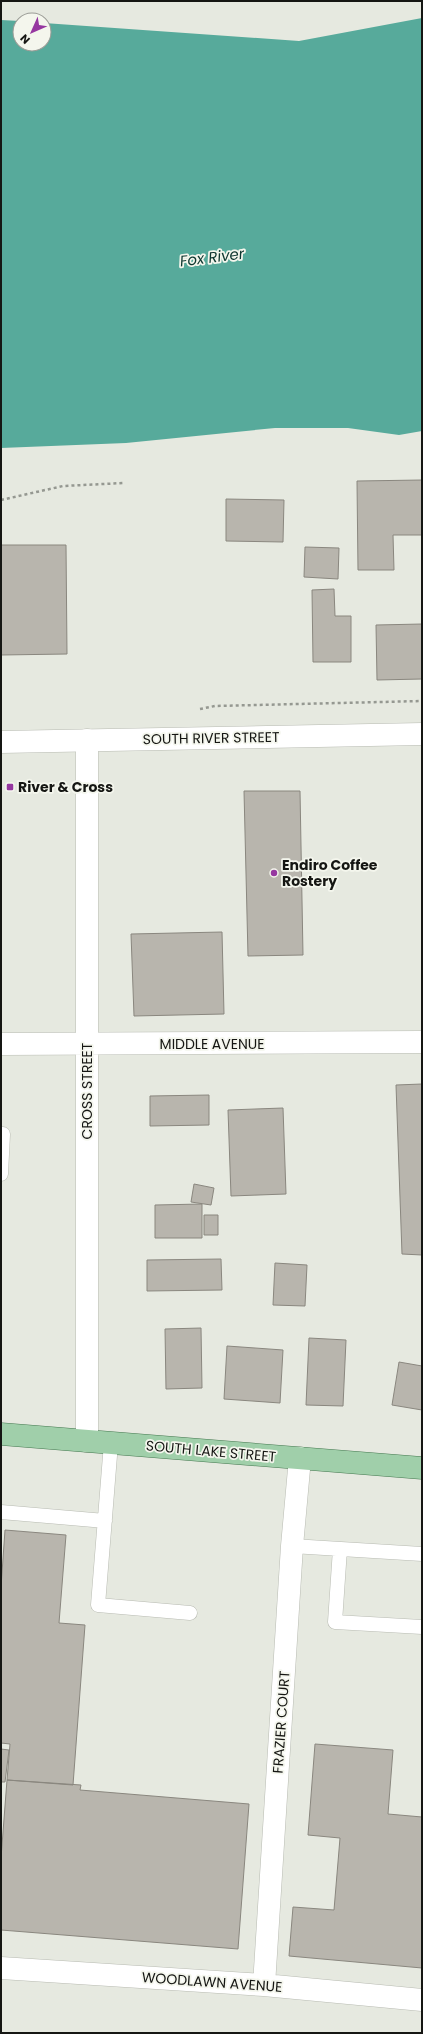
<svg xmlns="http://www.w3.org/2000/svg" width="423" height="2034" viewBox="0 0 423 2034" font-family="Poppins,sans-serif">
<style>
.water{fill:#57aa9b}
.building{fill:#b8b5ad;stroke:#8a877f}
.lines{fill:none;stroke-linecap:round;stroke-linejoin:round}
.service-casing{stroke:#b8bbb2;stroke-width:15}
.minor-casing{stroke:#b8bbb2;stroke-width:23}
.tertiary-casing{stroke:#b8bbb2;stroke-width:23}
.primary-casing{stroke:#467951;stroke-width:23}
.path{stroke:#959891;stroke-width:2.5;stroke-dasharray:3 3;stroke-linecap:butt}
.service{stroke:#fff;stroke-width:14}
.minor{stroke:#fff;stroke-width:22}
.tertiary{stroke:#fff;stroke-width:22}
.primary{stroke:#a0cfaa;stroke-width:22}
.poi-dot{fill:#9637a0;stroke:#f4f6ed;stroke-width:1.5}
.labels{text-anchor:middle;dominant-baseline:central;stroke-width:3.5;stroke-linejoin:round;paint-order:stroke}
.street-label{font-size:14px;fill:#151613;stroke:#f4f6ed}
.poi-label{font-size:14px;font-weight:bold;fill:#151613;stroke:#f4f6ed;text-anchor:start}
.water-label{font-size:15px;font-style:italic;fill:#0d362f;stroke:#f4f6ed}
</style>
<rect width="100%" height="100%" fill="#e6e9e0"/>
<path class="water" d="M 422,18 L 422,431 L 399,435 L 348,428 L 275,428 L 126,443 L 1,448 L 1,20 L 20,21 L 20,44 L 44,44 L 44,23 L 299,41 Z"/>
<path class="building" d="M 422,480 L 422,535 L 393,535 L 394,570 L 358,570 L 357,481 Z
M 226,499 L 284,500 L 283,542 L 226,541 Z
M 1,545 L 66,545 L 67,654 L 1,655 Z
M 305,547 L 339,548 L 338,579 L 304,577 Z
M 334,589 L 335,616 L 351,616 L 351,662 L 313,662 L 312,590 Z
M 422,624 L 422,679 L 377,680 L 376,625 Z
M 244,791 L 300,791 L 303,955 L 248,956 Z
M 222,932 L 224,1014 L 134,1016 L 131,934 Z
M 422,1084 L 422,1255 L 402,1254 L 396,1085 Z
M 209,1095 L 209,1125 L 150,1126 L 150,1096 Z
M 283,1108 L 286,1194 L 231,1196 L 228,1110 Z
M 194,1184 L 214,1188 L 211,1205 L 191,1202 Z
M 202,1204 L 202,1238 L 155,1238 L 155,1205 Z
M 204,1215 L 218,1215 L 218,1235 L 204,1235 Z
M 221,1259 L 222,1290 L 147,1291 L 147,1260 Z
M 275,1263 L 307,1265 L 305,1306 L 273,1305 Z
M 201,1328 L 202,1388 L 166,1389 L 165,1329 Z
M 309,1338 L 346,1340 L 343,1406 L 306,1405 Z
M 227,1346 L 283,1350 L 280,1403 L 224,1399 Z
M 399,1362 L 422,1366 L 422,1410 L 392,1405 Z
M 5,1530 L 66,1535 L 59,1623 L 85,1625 L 73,1785 L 7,1780 L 10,1744 L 1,1743 L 1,1587 Z
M 315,1744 L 393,1750 L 388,1814 L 422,1817 L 422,1968 L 289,1956 L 293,1907 L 334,1910 L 340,1838 L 308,1835 Z
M 1,1749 L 9,1750 L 5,1782 L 1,1782 Z
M 7,1780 L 81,1785 L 80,1790 L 249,1804 L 238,1949 L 1,1930 L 1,1858 Z"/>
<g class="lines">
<defs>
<path id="service" d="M 1,1134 L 3,1134 L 1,1174
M 111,1443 L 98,1605 L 190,1613
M 1,1512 L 105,1521
M 292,1546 L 422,1554
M 340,1549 L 335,1622 L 422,1627"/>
<path id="minor" d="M 1,1044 L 422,1042
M 87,1441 L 87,740
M 1,1968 L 264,1985 L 422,2000
M 264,1985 L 292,1546 L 300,1458"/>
<path id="tertiary" d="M 1,742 L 422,734"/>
<path id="primary" d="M 1,1434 L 422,1468"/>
</defs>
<use href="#service" class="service-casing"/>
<use href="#minor" class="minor-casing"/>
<use href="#tertiary" class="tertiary-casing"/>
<use href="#primary" class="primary-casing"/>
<path class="path" d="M 1,500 L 63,486 L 123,483
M 200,709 L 215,706 L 422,701"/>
<use href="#service" class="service"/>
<use href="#minor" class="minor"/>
<use href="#tertiary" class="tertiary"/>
<use href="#primary" class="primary"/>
</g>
<g class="poi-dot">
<rect x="6" y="783" width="8" height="8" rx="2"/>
<circle cx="274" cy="873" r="4"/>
</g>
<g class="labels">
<g class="street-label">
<text transform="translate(211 738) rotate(-1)">SOUTH RIVER STREET</text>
<text x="212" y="1044">MIDDLE AVENUE</text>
<text transform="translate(87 1091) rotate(-90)">CROSS STREET</text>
<text transform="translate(211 1451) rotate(5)">SOUTH LAKE STREET</text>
<text transform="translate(281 1722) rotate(-86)">FRAZIER COURT</text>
<text transform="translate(212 1982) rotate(4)">WOODLAWN AVENUE</text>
</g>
<g class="poi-label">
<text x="18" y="787">River &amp; Cross</text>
<text x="282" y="865">Endiro Coffee<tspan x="282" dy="16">Rostery</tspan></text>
</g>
<g class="water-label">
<text transform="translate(212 257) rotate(-7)">Fox River</text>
</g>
</g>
<rect width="423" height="2034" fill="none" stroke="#151613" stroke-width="4"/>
<g transform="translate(32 32) rotate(225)"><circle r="19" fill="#f4f6ed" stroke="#9b9c96"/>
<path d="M0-3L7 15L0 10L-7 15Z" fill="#9637a0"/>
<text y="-6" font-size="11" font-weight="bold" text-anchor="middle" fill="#151613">N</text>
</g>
</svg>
